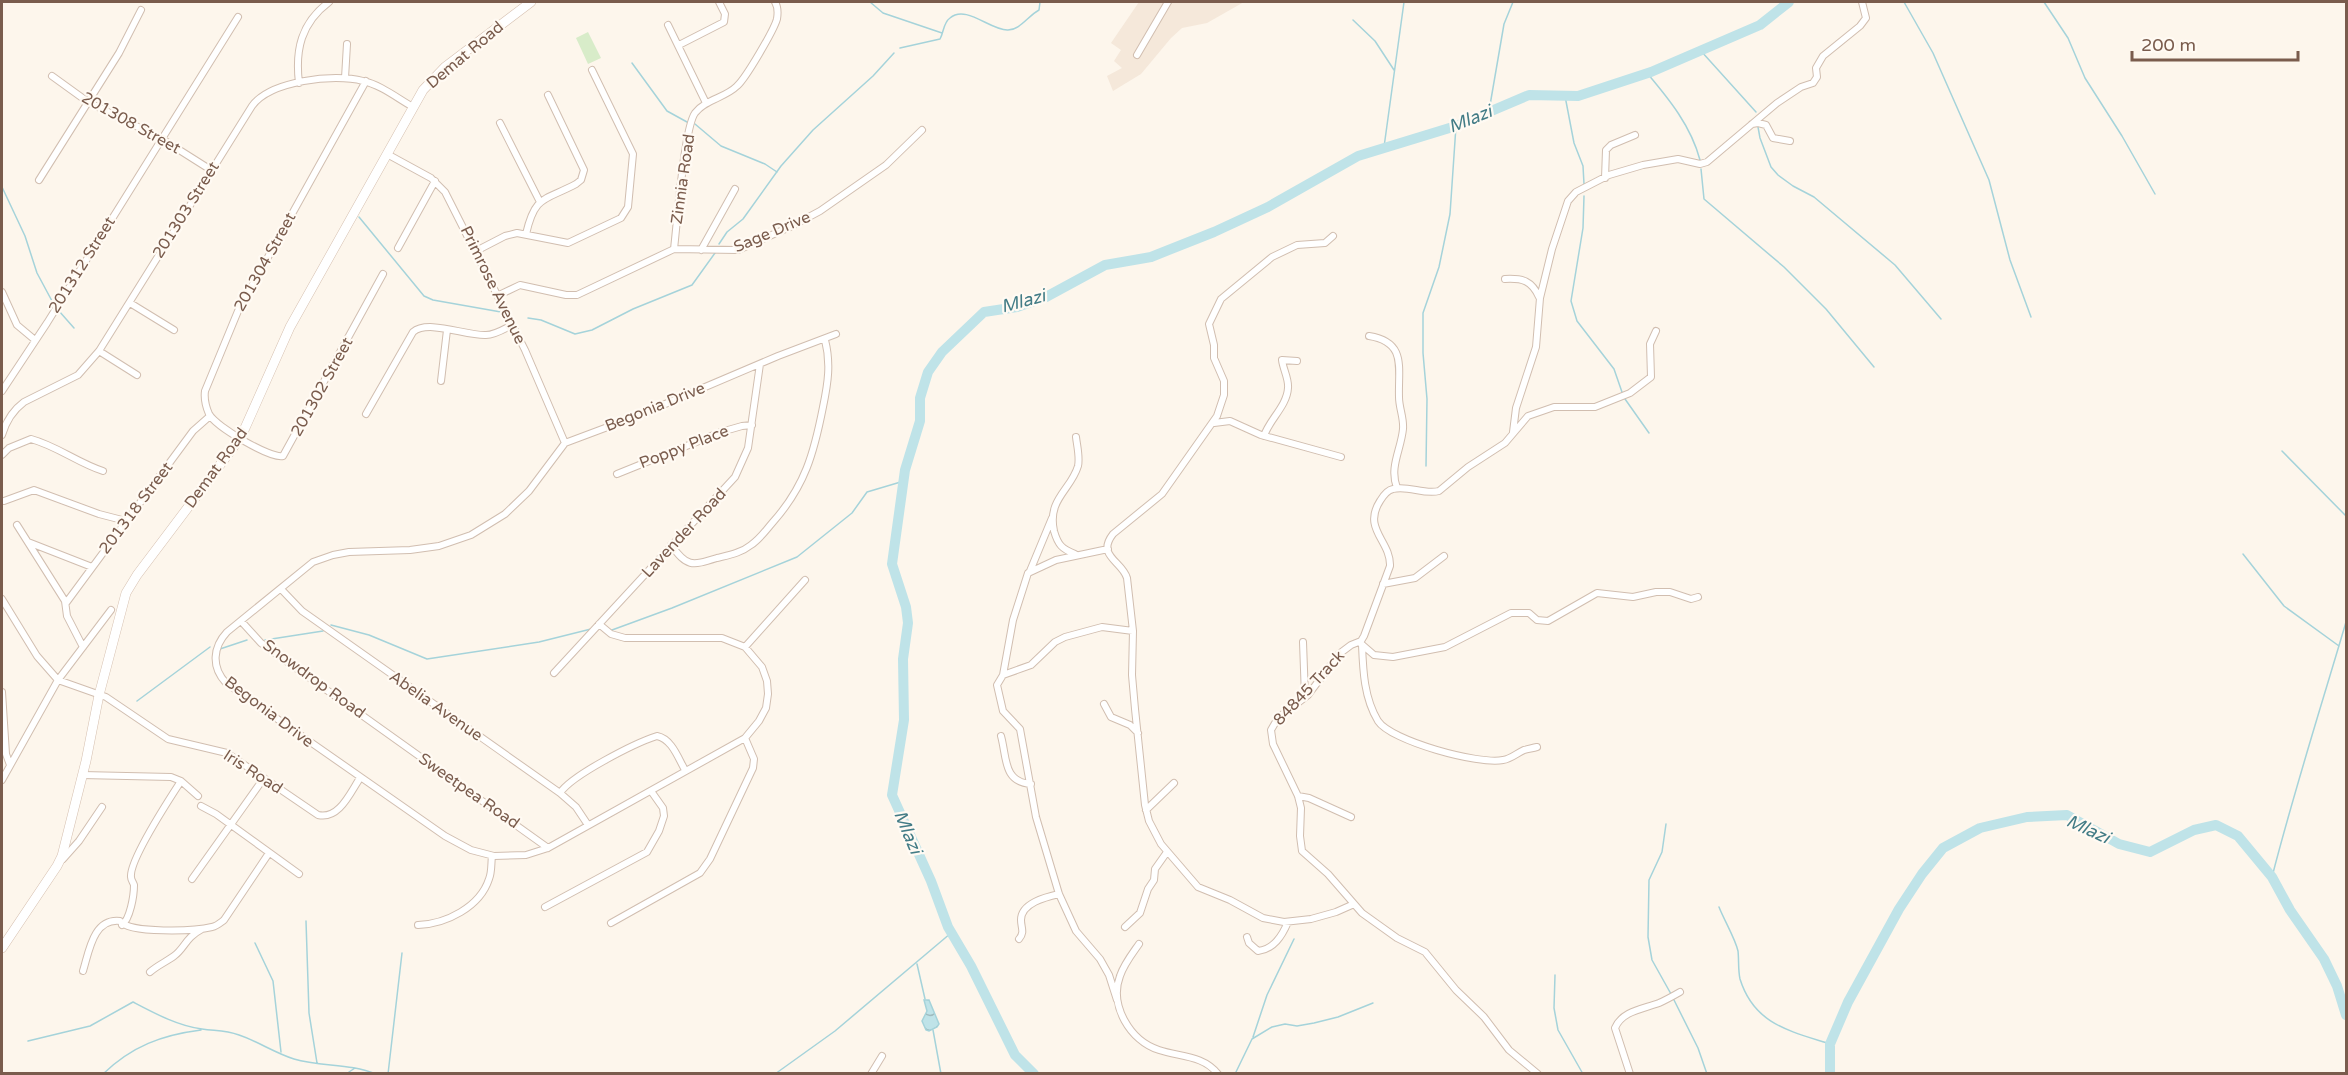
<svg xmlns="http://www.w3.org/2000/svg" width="2348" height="1075" viewBox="0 0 2348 1075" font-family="'Varela Round',sans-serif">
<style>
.residential{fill:#f5e8da}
.green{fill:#d8ecc9}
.water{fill:url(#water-waves);stroke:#a5d3da;stroke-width:1.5}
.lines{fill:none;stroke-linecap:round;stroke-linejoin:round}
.stream{stroke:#a5d3da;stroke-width:1.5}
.river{stroke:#bfe3e8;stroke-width:10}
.street-casing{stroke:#d1beb0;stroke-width:8}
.secondary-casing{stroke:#d6c0b0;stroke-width:10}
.street{stroke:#fff;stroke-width:6}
.secondary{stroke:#fff;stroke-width:9}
.labels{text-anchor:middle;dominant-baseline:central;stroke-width:4.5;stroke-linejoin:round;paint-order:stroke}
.street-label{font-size:16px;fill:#7a5c4d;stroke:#fffaf3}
.water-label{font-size:18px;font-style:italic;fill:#437c86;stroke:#fffaf3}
</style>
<defs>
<pattern id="water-waves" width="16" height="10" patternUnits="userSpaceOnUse" patternTransform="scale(1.5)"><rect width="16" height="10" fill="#bfe3e8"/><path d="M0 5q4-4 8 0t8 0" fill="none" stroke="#a0bbbe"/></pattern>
</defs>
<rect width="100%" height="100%" fill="#fdf6ec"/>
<path class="residential" d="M 1139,2 L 1244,2 L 1207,23 L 1182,28 L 1171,38 L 1141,74 L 1113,91 L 1107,76 L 1122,68 L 1114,61 L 1121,50 L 1111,43 Z"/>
<path class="green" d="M 588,32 L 601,58 L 588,64 L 576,38 Z"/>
<path class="water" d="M 924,1000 L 929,1000 L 939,1024 L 937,1027 L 929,1031 L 926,1030 L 922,1021 L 927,1011 Z"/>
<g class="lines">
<path class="stream" d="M 870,2 L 883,13 L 942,33
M 1904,2 L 1933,53 L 1989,180 L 2010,260 L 2031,317
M 2044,2 L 2068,38 L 2085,78 L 2122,136 L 2155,194
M 1353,20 L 1375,41 L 1394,70
M 900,48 L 940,39 C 944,32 943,23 950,18 C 966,4 991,31 1008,30 C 1020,30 1028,16 1039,10 L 1040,2
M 1701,51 L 1756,112
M 632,63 L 667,111 L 687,122
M 1647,73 C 1669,99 1691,126 1700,160
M 1565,96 L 1574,143 L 1583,166 L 1584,184
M 1489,111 L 1504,24 L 1513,2
M 695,124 L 721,146 L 765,164 L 777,172
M 1758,127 L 1760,138 L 1771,167 L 1778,175 L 1793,186 L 1814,197 L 1895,265 L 1941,319
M 1384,147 L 1404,2
M 1701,169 L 1704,199 L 1784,267 L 1826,309 L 1874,367
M 2,187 L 25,236 L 37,273 L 52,301
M 1584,196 L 1583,228 L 1571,301 L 1577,321 L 1614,369 L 1623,395
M 359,217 L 424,296 L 433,300 L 501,312
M 719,244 L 727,232 L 743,219 L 781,166 L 813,130 L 873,76 L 894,53
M 59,311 L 74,328
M 528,318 L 541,320 L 575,334 L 592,330 L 633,309 L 692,285 L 715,253
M 1625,399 L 1649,433
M 2282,451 L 2346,516
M 1426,466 L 1427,399 L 1423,353 L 1423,313 L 1439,267 L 1450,214 L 1456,126
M 2243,554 L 2284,606 L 2339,646
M 331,625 L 369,635 L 427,659 L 539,642 L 591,629
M 612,630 L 672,608 L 797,557 L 852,513 L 867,492 L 904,481
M 265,640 L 323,631
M 220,649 L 247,640
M 137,701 L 210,647
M 1666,824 L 1662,852 L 1649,880 L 1648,937 L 1652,960 L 1671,994
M 2272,877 C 2294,791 2321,707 2346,622
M 1719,907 C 1724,920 1735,938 1738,951 C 1739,960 1738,970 1740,979 C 1754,1024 1789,1031 1830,1044
M 306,921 L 309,1013 L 317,1063
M 255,943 L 273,981 L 281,1052
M 917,964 L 925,999
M 1555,975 L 1554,1008 L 1558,1030 L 1583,1074
M 1673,998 L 1698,1048 L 1707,1074
M 933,1030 L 941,1074
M 1253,1037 L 1267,995 L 1294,939
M 28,1041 L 90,1026 L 133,1002 C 154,1013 178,1026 202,1029 C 216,1031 225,1030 239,1035 C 257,1041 275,1053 294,1059 C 321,1067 350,1063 376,1074
M 103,1074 C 132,1046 162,1035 201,1030
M 346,1074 L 355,1068
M 388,1074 L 402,953
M 775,1074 L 835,1031 L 951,933
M 1235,1074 L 1252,1039 L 1272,1027 L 1285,1024 L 1297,1026 L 1314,1023 L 1338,1017 L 1373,1003"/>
<path class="river" d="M 1034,1074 L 1015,1055 L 971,966 L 948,927 L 931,881 L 892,795 L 904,720 L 903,659 L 908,623 L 906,607 L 892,564 L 905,470 L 920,421 L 920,398 L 928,372 L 942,352 L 984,312 L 1017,307 L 1046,297 L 1105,265 L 1151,257 L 1214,232 L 1268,207 L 1358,156 L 1456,126 L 1529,95 L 1578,96 L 1651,72 L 1760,25 L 1789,2
M 1830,1074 L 1830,1044 L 1848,1002 L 1899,909 L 1922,874 L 1943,848 L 1980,828 L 2027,817 L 2067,815 L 2119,844 L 2150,852 L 2194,830 L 2216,825 L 2238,836 L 2272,877 L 2290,910 L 2324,959 L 2337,986 L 2346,1015"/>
<defs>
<path id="street" d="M 668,25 L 706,103
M 679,45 L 724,22 L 725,14 L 719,2
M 1137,55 L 1168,2
M 52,76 L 88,102 L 162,139 L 211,170
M 345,78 L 347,44
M 366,81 L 238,311 L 205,391 C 204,398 206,407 209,414 C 216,427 271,459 283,456 L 383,274
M 299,83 C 295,50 301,23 329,2
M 500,123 L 540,202
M 1752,124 L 1758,123 L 1766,125 L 1773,138 L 1790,141
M 387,154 L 431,178 L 445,192 L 525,350 L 565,443
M 1605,178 L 1606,150 L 1611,145 L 1635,135
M 39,180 L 119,53 L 141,10
M 526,234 C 535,195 544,201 576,184 L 581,180 L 584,170 L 548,95
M 1333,236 L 1325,243 L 1297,245 L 1272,257 L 1221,299 L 1209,324 L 1214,345 L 1214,358 L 1224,381 L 1224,395 L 1217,416 L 1162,494 L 1113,534 C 1096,556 1122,561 1127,578 L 1133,631 L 1132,675 L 1135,709 L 1145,805 L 1149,821 L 1161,844 L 1198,887 L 1230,900 L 1263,918 L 1284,922 L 1311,919 L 1336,912 L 1354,904
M 398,248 L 435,181
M 674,249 C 677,224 684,128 695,113 C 706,99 725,98 737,86 C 746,78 774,30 777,19 C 778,13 778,7 775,2
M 701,250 L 735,189
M 476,251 L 505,236 L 517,233 L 568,243 L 621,218 L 628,207 L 633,154 L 592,70
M 1505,279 C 1523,278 1532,281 1539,297
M 2,292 L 17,325 L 35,340
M 499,295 L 520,285 L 566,295 L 577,295 L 674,249 L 738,250 L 792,226 L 820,211 L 886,165 L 922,130
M 130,303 L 174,330
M 1369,336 C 1407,342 1398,368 1399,397 C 1399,408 1404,418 1403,429 C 1401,450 1389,467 1397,488
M 99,351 L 137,375
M 441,381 L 447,330
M 2,391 L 47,323 L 238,17
M 366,414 L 413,332 C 428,319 466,336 486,335 C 495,335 504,329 512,325
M 1214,423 L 1230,421 L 1261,435 L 1341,457
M 1513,432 L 1516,408 L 1536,347 L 1540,298 L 1552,249 L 1568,201 L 1576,192 L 1609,175 L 1643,165 L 1678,159 L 1700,164 L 1707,162 L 1777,103 L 1801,87 L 1813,83 L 1817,77 L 1816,68 L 1823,56 L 1860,26 L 1866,18 L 1862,2
M 2,435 C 6,421 12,411 24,402 L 78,375 L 99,351 L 252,106 C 270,81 334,73 363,81 C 381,85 397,98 413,107
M 1264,436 C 1269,420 1287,406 1288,388 C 1289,379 1283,369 1282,360 L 1297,361
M 2,455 L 9,448 L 31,439 C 57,446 78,463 103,471
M 617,474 L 721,432 L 742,426 L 752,425
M 4,501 L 34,490 L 99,514 L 126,521
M 17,525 L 65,601 L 67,616 L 83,647
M 28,542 L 92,567
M 671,545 C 687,567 691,566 717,558 C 729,555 741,553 751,545 C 760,539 766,530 773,522 C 805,486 814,453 823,407 C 828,383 831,363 825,340
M 1075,554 C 1062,549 1058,545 1054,531 C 1047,499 1071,490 1078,466 C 1080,457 1077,446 1076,437
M 1030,571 L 1052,518
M 1383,584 L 1415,578 L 1444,556
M 281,589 L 302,611 L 560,793 L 576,807 L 588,825
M 2,599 L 37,656 L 58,680 L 106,697 L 168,739 L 227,753 L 318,815 C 339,820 350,793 360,778
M 66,603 L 193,431 L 210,416
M 241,621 L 261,643 L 272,651 L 548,848
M 599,624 L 611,634 L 625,638 L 722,638 L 745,647 L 762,667 L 767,681 L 768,694 L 766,708 L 759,721 L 745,738 L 548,848 L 526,855 L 494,856 L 471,850 L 445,836 L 226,683 C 211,667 213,647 227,632 L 313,562 L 333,555 L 349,552 L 410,550 L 439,546 L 471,535 L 505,514 L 529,491 L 565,443 L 637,416 L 778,356 L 836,334
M 1303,642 L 1305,697
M 1359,642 L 1374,655 L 1393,657 L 1445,647 L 1511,613 L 1529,613 L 1537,620 L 1548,621 L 1597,593 L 1633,597 L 1656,592 L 1670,592 L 1691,599 L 1698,597
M 1362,645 C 1363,670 1364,698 1378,721 C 1391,741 1479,765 1503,760 C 1511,759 1517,753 1524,750 C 1528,749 1533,748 1537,747
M 745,647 L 805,580
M 554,673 L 735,477 L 748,448 L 760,364
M 1003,675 L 1013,620 L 1028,573 L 1056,560 L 1108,549
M 2,692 L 6,754 L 10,765
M 1104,704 L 1111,717 L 1130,725 L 1138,733
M 1001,736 C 1007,758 1003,782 1031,784
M 82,775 L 171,777 L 181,781 L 198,796
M 2,780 L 58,680 L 111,610
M 560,793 C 572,775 635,743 657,736 C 672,739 678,758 685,770
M 1298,796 L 1309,798 L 1351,817
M 201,806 L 216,814 L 299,874
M 1146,810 L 1174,783
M 63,859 L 79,841 L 102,807
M 192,879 L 264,778
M 545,907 L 647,852 L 659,831 L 664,816 L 663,808 L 651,791
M 611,923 L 700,873 L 710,859 L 753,768 L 754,759 L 745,738
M 122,925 C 130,919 134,896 134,885 C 133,882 131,880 131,877 C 129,860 170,798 181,781
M 418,925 C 446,924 480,907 489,879 C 492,872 491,863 492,856
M 1125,927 L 1140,913 L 1148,889 L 1154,880 L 1155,869 L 1167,852
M 1247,937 L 1249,943 L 1258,951 C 1274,949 1282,936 1288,922
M 1019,939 C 1025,932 1021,928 1021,920 C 1021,903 1046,897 1059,894
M 1139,944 C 1132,954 1124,964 1120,976 C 1109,1005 1130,1041 1159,1050 C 1180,1057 1203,1055 1218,1074
M 83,971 C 89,952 93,918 120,921 C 129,934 196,931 212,927 C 217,926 220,923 224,920 L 269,853
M 150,972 C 158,965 166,962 174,956 C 185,948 185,938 202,929
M 1117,1000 L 1109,975 L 1100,959 L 1076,931 L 1059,894 L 1036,817 L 1020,729 L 1003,711 L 997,685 L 1003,675 L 1031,665 L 1055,642 L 1065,637 L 1102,627 L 1133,631
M 871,1074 L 882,1056
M 1538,1074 L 1509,1050 L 1484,1017 L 1456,990 L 1425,952 L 1397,938 L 1362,913 L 1328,874 L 1302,851 L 1300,836 L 1301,808 L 1298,796 L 1273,744 L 1271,730 L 1278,718 L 1308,695 L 1339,654 L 1351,645 L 1361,641 L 1364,636 L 1390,566 C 1391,541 1362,529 1380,501 C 1383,496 1387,490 1393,489 C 1408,485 1424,495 1439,491 L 1468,467 L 1505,443 L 1528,416 L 1554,407 L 1595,407 L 1630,393 L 1651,377 L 1650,344 L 1656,331
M 1630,1074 L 1615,1028 C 1622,1011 1643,1009 1659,1003 C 1666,1000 1673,996 1680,992"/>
<path id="secondary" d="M 2,948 L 57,866 L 62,856 L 86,761 L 99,695 L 126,593 L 137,575 L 241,437 L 290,327 L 423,90 L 445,67 L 531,2"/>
</defs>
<use href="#street" class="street-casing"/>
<use href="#secondary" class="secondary-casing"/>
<use href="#street" class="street"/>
<use href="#secondary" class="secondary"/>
</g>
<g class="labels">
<g class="street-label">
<text transform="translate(465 55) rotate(-40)">Demat Road</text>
<text transform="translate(131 123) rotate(29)">201308 Street</text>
<text transform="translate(683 179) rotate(-82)">Zinnia Road</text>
<text transform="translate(186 210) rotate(-58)">201303 Street</text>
<text transform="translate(772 232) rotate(-23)">Sage Drive</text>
<text transform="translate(265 262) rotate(-61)">201304 Street</text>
<text transform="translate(82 265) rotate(-58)">201312 Street</text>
<text transform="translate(493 285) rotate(64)">Primrose Avenue</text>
<text transform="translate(322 387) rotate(-61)">201302 Street</text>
<text transform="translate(655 407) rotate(-22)">Begonia Drive</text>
<text transform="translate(684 447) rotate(-21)">Poppy Place</text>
<text transform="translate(216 468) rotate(-54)">Demat Road</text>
<text transform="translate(136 508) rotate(-53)">201318 Street</text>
<text transform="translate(684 533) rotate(-47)">Lavender Road</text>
<text transform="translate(314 679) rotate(36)">Snowdrop Road</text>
<text transform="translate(1309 688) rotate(-47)">84845 Track</text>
<text transform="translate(436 706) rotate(35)">Abelia Avenue</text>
<text transform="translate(269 712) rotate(37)">Begonia Drive</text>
<text transform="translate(253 772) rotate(33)">Iris Road</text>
<text transform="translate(469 791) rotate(35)">Sweetpea Road</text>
</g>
<g class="water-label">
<text transform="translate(1470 119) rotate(-22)">Mlazi</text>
<text transform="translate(1023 301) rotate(-15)">Mlazi</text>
<text transform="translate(2088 829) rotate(25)">Mlazi</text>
<text transform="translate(908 832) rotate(67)">Mlazi</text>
</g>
</g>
<rect width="2348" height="1075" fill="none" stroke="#7a5c4d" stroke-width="6"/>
<path d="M2132 51v9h166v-9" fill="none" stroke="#7a5c4d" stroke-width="3"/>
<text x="2141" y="51" font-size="18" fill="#7a5c4d" stroke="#fffaf3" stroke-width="4.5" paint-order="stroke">200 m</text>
</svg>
